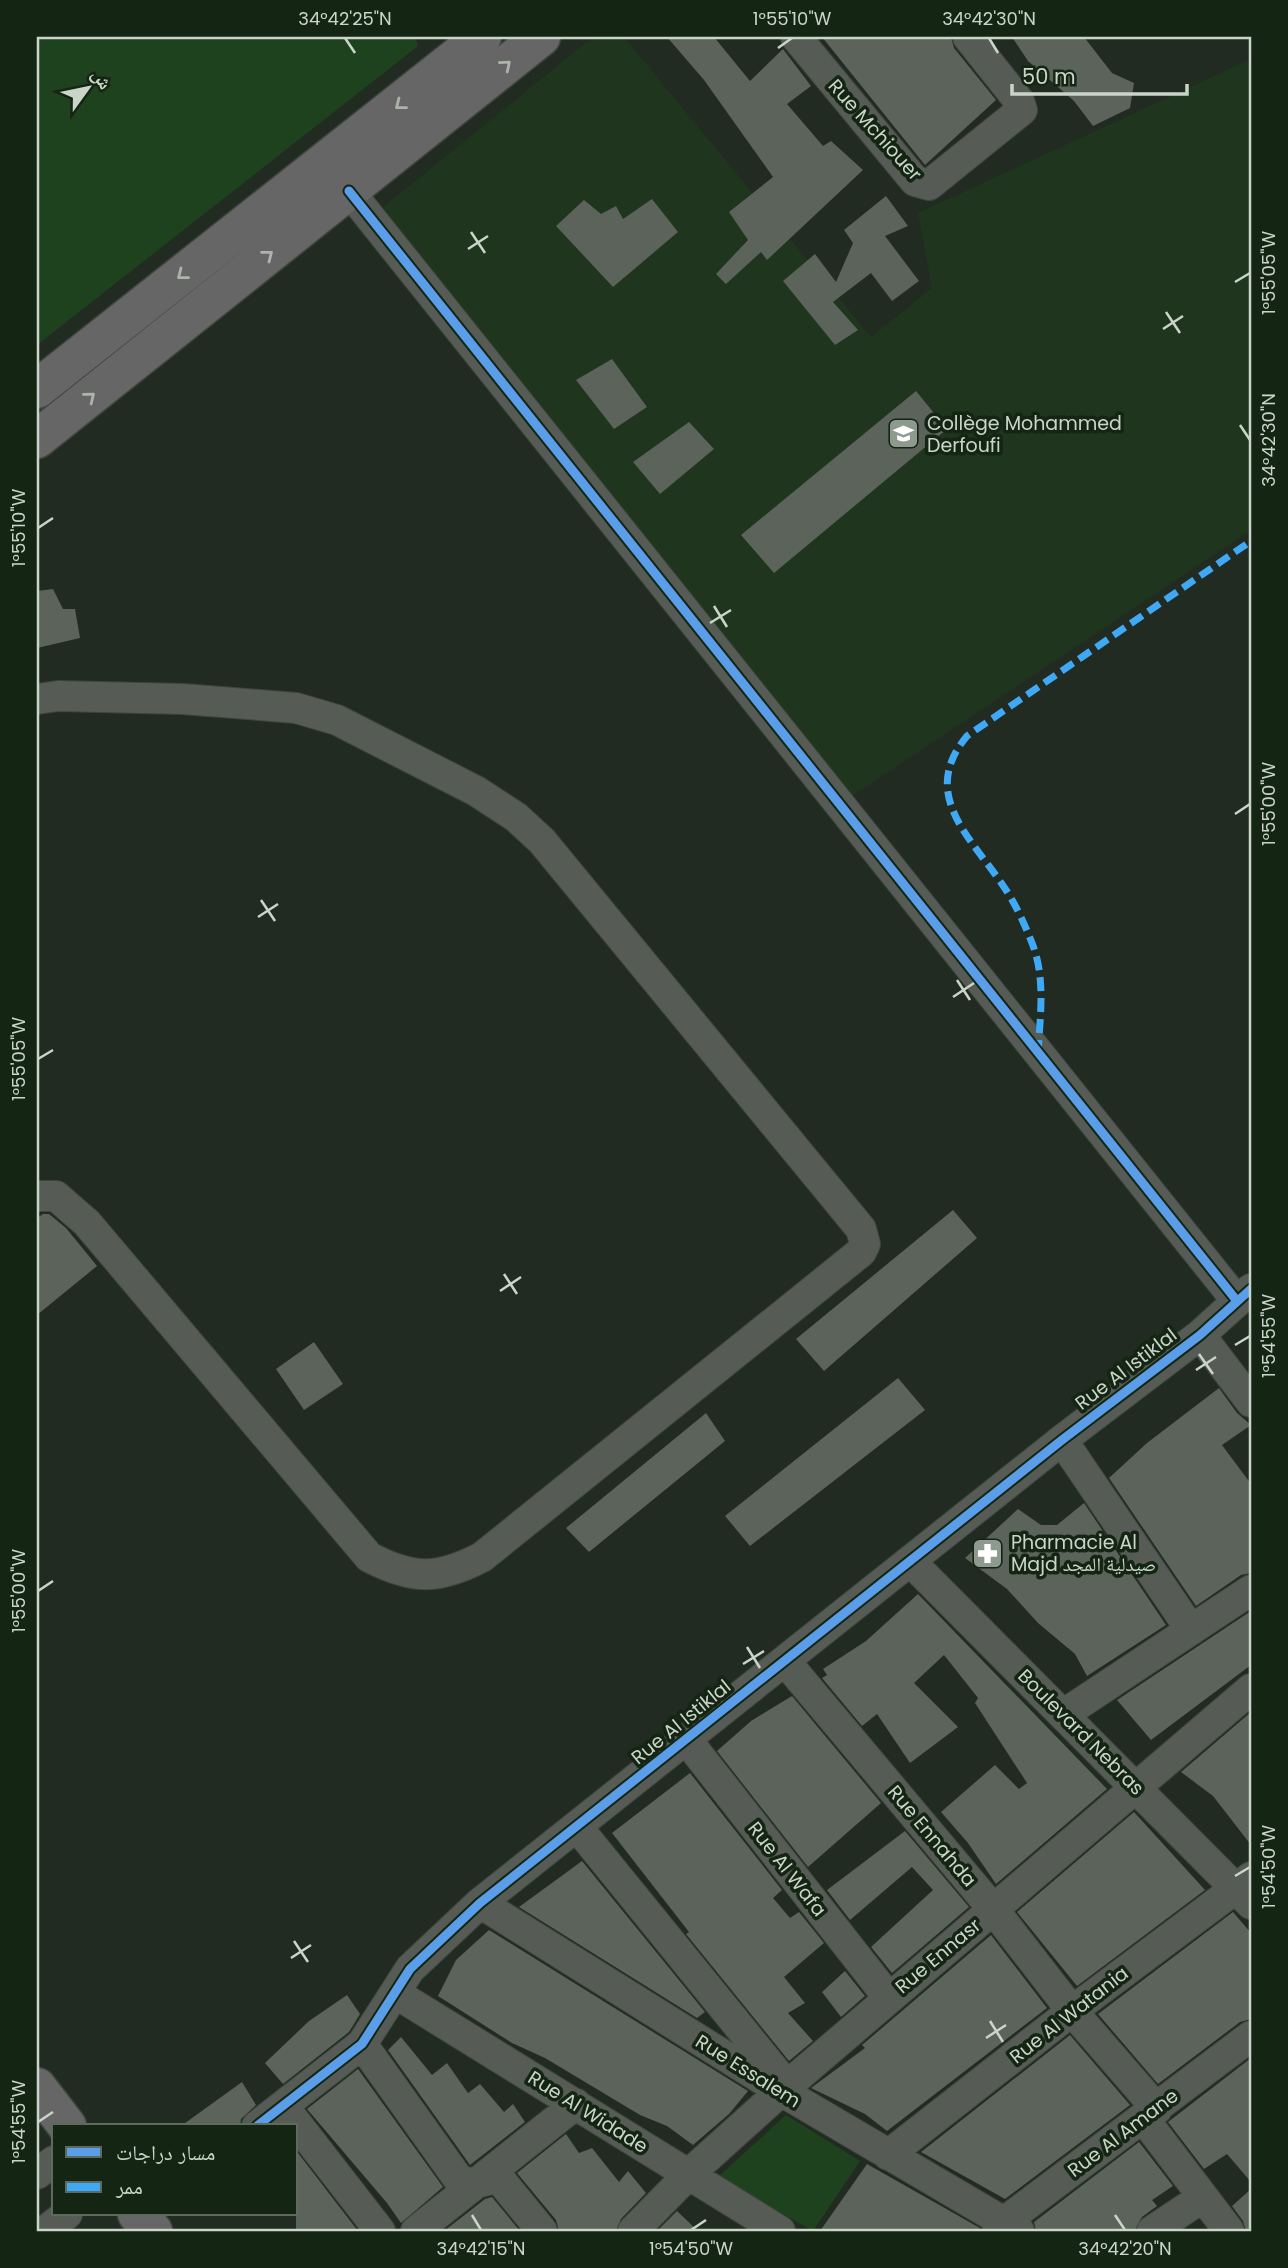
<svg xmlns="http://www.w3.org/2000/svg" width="1288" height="2268" viewBox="0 0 1288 2268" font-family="Poppins,'Noto Naskh Arabic',sans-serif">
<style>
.built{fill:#1f351e}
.green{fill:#1f421e}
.building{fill:#5b635a}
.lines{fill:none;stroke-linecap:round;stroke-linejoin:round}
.minor-casing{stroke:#3e453d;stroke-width:32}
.major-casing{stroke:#3e453d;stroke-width:41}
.minor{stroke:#565c55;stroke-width:30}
.major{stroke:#676666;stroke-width:38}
.quiet{stroke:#3fa9f5;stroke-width:7;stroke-dasharray:14 7;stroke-linecap:butt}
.cycleway-casing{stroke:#142513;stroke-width:13}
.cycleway{stroke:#5a9eea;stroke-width:9}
.oneway{stroke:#acb4ab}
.ticks{fill:none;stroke:#cad5c9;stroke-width:2.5}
.labels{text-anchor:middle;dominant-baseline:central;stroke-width:7;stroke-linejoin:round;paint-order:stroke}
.street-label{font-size:19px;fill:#cad5c9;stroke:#142513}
.poi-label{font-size:19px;fill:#cad5c9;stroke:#142513;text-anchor:start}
.neatline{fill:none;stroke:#cad5c9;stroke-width:2.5}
.ticks-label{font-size:18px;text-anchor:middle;fill:#cad5c9}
</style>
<rect width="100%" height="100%" fill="#222b21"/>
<path class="built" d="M 593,37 L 624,37 L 871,337 L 932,288 L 918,213 L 1251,59 L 1251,530 L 851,797 L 377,212 Z"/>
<path class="green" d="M 37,37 L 415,37 L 418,46 L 37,345 Z
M 786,2115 L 860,2161 L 813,2231 L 718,2177 Z"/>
<path class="building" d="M 667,37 L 714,37 L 750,81 L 783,49 L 811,86 L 787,104 L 823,146 L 831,141 L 863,170 L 767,260 L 761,252 L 726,284 L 716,274 L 748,240 L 729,212 L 773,177 L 704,80 Z
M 822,37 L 951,37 L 954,48 L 996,100 L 925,165 Z
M 1012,37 L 1084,37 L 1112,73 L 1134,83 L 1130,108 L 1093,126 L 1074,101 L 1028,61 Z
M 886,196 L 908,226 L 885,236 L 919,281 L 892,301 L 871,273 L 833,302 L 858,330 L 835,345 L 783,281 L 815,254 L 836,282 L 853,243 L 844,230 Z
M 652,199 L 678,232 L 613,287 L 556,226 L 584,200 L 601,214 L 616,206 L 623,219 Z
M 612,359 L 647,407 L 614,429 L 576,380 Z
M 916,391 L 947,429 L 774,573 L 741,535 Z
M 689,422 L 714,449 L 660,494 L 633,462 Z
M 53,589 L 63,609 L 75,609 L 80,638 L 37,648 L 37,591 Z
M 953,1210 L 977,1238 L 824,1371 L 796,1339 Z
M 43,1214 L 49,1214 L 66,1228 L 97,1266 L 37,1315 L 37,1218 Z
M 314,1342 L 343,1384 L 304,1410 L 276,1369 Z
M 898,1378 L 925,1410 L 750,1546 L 725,1516 Z
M 1219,1388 L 1237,1413 L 1251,1425 L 1222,1445 L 1251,1484 L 1251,1573 L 1241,1575 L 1196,1606 L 1109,1478 L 1147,1443 Z
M 706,1413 L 725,1441 L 589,1552 L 566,1528 Z
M 1084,1503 L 1166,1625 L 1087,1676 L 1075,1654 L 1038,1623 L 1007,1589 L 965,1558 L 1018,1509 L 1041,1525 L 1057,1525 Z
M 918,1594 L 1107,1789 L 996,1884 L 968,1843 L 941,1812 L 995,1765 L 1019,1789 L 1027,1783 L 975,1703 L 978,1698 L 944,1655 L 914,1683 L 958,1727 L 910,1763 L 877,1714 L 862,1726 L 822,1678 L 827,1675 L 823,1669 L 866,1641 Z
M 1251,1611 L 1251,1665 L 1151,1740 L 1117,1700 Z
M 792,1696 L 881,1803 L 808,1867 L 717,1751 L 751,1721 Z
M 1251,1712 L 1251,1845 L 1213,1796 L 1181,1772 Z
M 690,1773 L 782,1890 L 773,1898 L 790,1918 L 799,1912 L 824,1943 L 784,1977 L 805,2003 L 788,2013 L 813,2041 L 789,2061 L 686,1934 L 689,1932 L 612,1833 Z
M 1134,1812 L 1205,1890 L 1077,1986 L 1017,1912 Z
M 905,1831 L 969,1907 L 892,1973 L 871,1947 L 933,1890 L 912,1867 L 850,1920 L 827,1890 Z
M 582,1861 L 705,2012 L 697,2018 L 519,1907 Z
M 1233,1912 L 1251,1933 L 1251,2019 L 1240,2022 L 1158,2084 L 1098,2014 Z
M 489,1930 L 748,2091 L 729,2114 L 693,2145 L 667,2126 L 640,2115 L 545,2058 L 512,2043 L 438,1996 L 456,1960 Z
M 991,1935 L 1047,2008 L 887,2131 L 865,2114 L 811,2088 L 865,2048 L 862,2045 Z
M 845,1971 L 865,1996 L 841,2017 L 822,1992 Z
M 347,1995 L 360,2014 L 349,2032 L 283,2084 L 265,2063 L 309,2021 Z
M 1070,2035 L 1130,2105 L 1005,2199 L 921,2152 Z
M 401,2037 L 432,2075 L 447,2063 L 468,2093 L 480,2084 L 504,2112 L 513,2104 L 525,2122 L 470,2165 L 388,2050 Z
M 1251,2058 L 1251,2182 L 1227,2154 L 1204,2169 L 1168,2122 Z
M 358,2069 L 443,2187 L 401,2223 L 387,2203 L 307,2109 Z
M 242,2082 L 256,2105 L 241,2119 L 240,2126 L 181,2126 Z
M 566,2134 L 579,2153 L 592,2148 L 619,2182 L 628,2171 L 646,2193 L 621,2219 L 616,2231 L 559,2231 L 556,2220 L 517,2173 Z
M 1139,2142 L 1173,2186 L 1152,2200 L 1157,2206 L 1142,2217 L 1135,2231 L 1036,2231 L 1034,2222 Z
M 296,2151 L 298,2153 L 358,2231 L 296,2231 Z
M 867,2164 L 980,2228 L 980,2231 L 820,2231 Z
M 1251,2189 L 1251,2231 L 1246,2231 L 1243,2221 L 1232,2206 Z
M 492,2197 L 520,2231 L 444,2231 L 485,2199 Z
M 677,2211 L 698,2231 L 657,2231 Z"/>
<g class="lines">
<defs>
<path id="minor" d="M 796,37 L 915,181 L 929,185 L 1022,110 L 1019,101 L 968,37
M 349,191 L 1237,1301
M 37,699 L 58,696 L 183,699 L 296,708 L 337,720 L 476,791 L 516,817 L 542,841 L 861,1229 L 865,1244 L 861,1252 L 482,1557 C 438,1580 413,1580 369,1557 L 87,1223 L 56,1196 L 37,1196
M 1200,1335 L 1251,1402
M 1062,1440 L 1191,1630
M 910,1561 L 1251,1904
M 785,1661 L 993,1909 L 1072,2011 L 1157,2109
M 1064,1714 L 1251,1590
M 686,1739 L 888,1997
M 578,1828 L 788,2087
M 480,1903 L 781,2091 L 1019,2231
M 395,1993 L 780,2231
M 362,2044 L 459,2180 L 473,2184 L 498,2177 L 542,2231
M 283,2106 L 380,2231
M 1144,2119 L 1229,2231
M 257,2126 L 362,2044 L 410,1969 L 480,1903 L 1062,1440 L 1200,1335 L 1251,1289
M 888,2155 L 1072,2011 L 1251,1877
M 37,2174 L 54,2161
M 45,2231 L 67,2214
M 416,2231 L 576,2104
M 633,2231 L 689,2174 L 781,2091 L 1251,1689
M 997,2231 L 1004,2222 L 1251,2036
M 1152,2231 L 1203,2197"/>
<path id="major" d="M 37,389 L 482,37
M 37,439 L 541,37
M 37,2087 L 67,2126
M 137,2214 L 153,2231"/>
</defs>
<use href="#minor" class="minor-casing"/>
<use href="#major" class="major-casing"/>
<use href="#minor" class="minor"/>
<use href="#major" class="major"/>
<path class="quiet" d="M 1038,1054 C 1040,1016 1046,978 1032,943 C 1025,925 1016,905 1006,890 C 974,840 917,796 967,736 L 1251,541"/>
<defs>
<path id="cycleway" d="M 349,191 L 1237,1301
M 257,2126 L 362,2044 L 410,1969 L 480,1903 L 1062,1440 L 1200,1335 L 1251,1289"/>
</defs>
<use href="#cycleway" class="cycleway-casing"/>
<use href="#cycleway" class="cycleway"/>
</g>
<defs><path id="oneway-chevron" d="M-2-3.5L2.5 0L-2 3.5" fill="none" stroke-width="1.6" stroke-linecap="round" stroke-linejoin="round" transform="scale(1.75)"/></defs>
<g class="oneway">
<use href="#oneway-chevron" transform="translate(506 65) rotate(-40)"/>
<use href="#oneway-chevron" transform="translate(400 105) rotate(142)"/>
<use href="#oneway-chevron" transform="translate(268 255) rotate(-38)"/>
<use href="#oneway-chevron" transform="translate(182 275) rotate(142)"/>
<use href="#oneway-chevron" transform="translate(90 397) rotate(-39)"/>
</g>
<path class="ticks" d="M 345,38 L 355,53M 989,38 L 998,53M 778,48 L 792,38M 471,232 L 485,253M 468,249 L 488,236M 1235,282 L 1250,273M 1166,312 L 1180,333M 1163,329 L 1183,316M 1240,425 L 1250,440M 38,528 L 53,518M 714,606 L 727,627M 710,623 L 731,610M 1235,814 L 1250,804M 261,900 L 275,921M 258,917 L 278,904M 957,980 L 970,1000M 953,997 L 974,983M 38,1059 L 53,1050M 504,1274 L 517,1294M 500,1291 L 521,1277M 1235,1345 L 1250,1336M 1199,1354 L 1213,1374M 1196,1370 L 1216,1357M 38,1591 L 53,1581M 747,1647 L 760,1668M 743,1664 L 764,1651M 1235,1876 L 1250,1867M 294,1941 L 308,1962M 291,1958 L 311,1945M 990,2021 L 1003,2042M 986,2038 L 1006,2025M 38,2122 L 53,2112M 472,2215 L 481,2230M 1115,2215 L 1125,2230M 691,2230 L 706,2220"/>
<defs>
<symbol id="school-square" viewBox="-11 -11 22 22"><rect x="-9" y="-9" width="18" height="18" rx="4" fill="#8f9a8e" stroke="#142513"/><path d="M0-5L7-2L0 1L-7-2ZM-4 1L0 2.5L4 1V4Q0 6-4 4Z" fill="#fff"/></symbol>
<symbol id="pharmacy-square" viewBox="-11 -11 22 22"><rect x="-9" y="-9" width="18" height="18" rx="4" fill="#8f9a8e" stroke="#142513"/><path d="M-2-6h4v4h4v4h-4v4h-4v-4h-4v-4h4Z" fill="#fff"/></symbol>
</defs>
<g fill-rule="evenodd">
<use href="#school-square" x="886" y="416" width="35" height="35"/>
<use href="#pharmacy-square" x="970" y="1536" width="35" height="35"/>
</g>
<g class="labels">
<g class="street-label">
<text transform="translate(875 130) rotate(48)">Rue Mchiouer</text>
<text transform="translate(1126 1369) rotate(-37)">Rue Al Istiklal</text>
<text transform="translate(681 1722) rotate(-39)">Rue Al Istiklal</text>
<text transform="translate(1081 1732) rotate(45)">Boulevard Nebras</text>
<text transform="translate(932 1836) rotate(50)">Rue Ennahda</text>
<text transform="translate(787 1869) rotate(52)">Rue Al Wafa</text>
<text transform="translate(938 1956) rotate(-40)">Rue Ennasr</text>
<text transform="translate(1069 2015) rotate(-38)">Rue Al Watania</text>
<text transform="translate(748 2071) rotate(32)">Rue Essalem</text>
<text transform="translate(588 2112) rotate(32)">Rue Al Widade</text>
<text transform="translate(1123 2133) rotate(-37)">Rue Al Amane</text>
</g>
<g class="poi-label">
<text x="927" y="423">Collège Mohammed<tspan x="927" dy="22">Derfoufi</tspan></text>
<text x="1011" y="1542">Pharmacie Al<tspan x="1011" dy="22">Majd صيدلية المجد</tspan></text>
</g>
</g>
<rect width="1288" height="2268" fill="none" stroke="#142513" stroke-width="77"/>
<rect x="52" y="2124" width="245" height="91" fill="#142513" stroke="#5d6b5c" stroke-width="2"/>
<rect x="66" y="2147" width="35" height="10" fill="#5a9eea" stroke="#5d6b5c" stroke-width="2"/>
<text x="116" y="2160" font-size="21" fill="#cad5c9">مسار دراجات</text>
<rect x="66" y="2182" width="35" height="10" fill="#3fa9f5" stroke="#5d6b5c" stroke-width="2"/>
<text x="116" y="2194" font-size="21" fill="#cad5c9">ممر</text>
<g transform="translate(88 88) rotate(57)" stroke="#142513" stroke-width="5" paint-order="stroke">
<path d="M0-5L12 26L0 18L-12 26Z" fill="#cad5c9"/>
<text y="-10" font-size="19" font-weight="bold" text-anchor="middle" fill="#cad5c9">ش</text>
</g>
<path d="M1012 84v10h175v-10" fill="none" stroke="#cad5c9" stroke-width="3.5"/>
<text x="1022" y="84" font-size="21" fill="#cad5c9" stroke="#142513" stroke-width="5" paint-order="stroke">50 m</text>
<rect x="38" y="38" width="1212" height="2192" class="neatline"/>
<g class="ticks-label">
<text x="345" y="25">34°42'25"N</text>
<text x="792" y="25">1°55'10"W</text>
<text x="989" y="25">34°42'30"N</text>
<text transform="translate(1269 273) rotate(-90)" y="6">1°55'05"W</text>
<text transform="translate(1269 440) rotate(-90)" y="6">34°42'30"N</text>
<text transform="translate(19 528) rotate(-90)" y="6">1°55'10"W</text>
<text transform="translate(1269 804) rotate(-90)" y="6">1°55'00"W</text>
<text transform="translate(19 1059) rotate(-90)" y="6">1°55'05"W</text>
<text transform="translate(1269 1336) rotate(-90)" y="6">1°54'55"W</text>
<text transform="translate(19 1591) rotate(-90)" y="6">1°55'00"W</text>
<text transform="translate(1269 1867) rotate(-90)" y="6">1°54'50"W</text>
<text transform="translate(19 2122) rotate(-90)" y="6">1°54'55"W</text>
<text x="481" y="2255">34°42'15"N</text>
<text x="691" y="2255">1°54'50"W</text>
<text x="1125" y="2255">34°42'20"N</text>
</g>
</svg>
